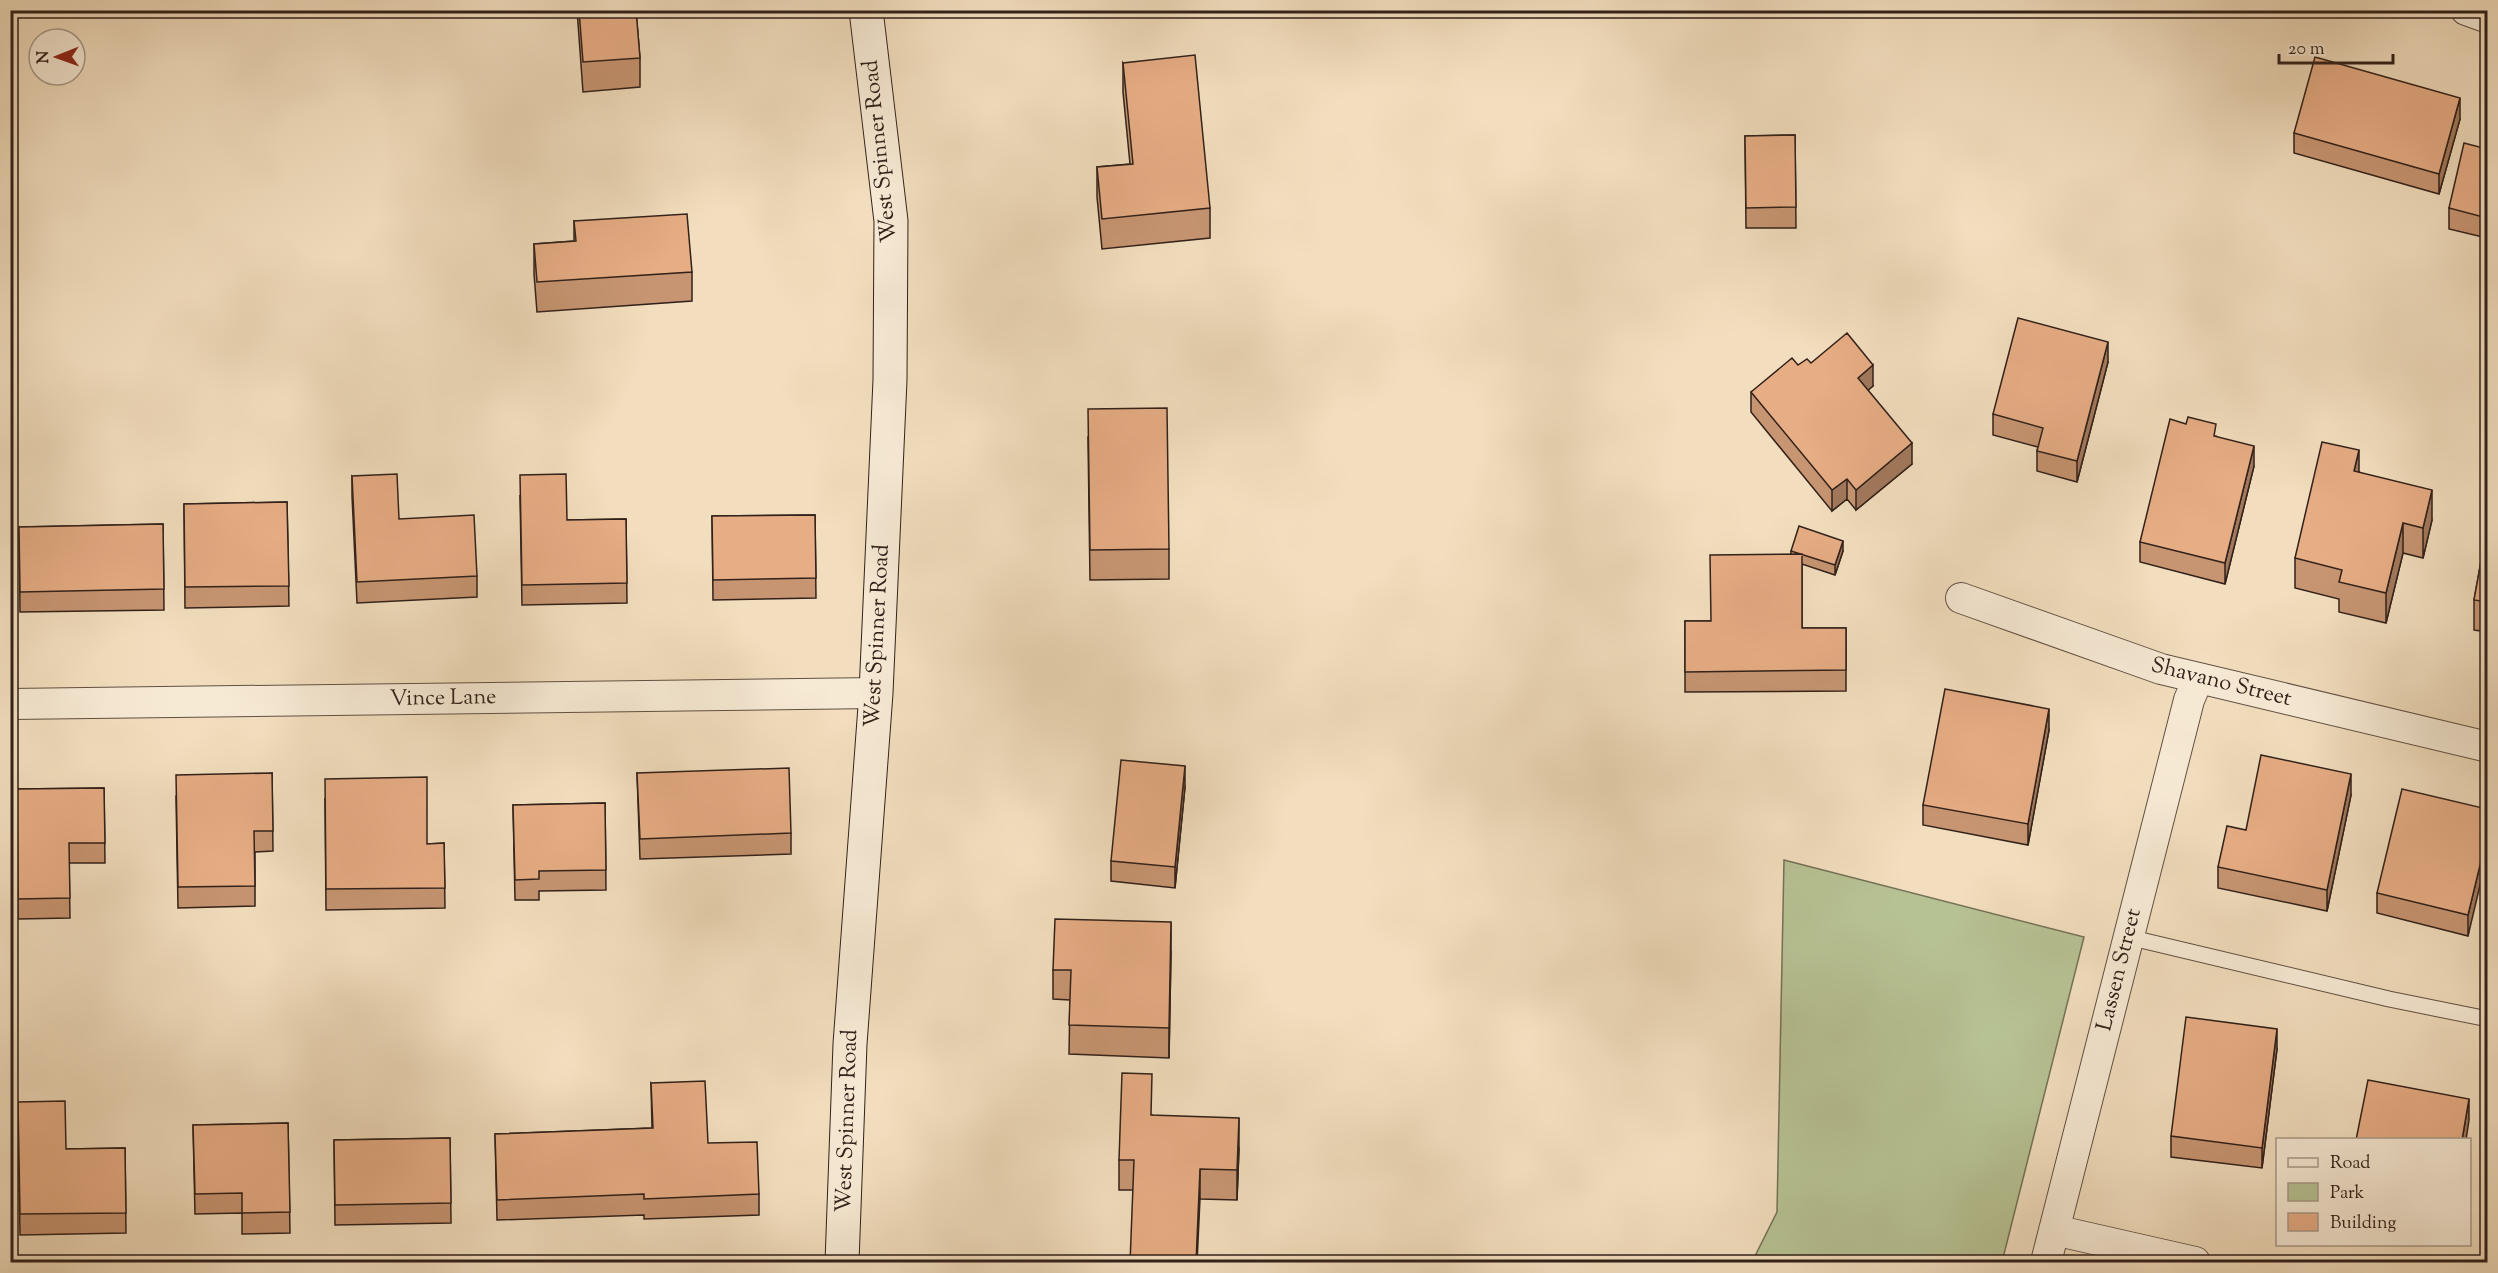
<svg xmlns="http://www.w3.org/2000/svg" width="2498" height="1273" viewBox="0 0 2498 1273" font-family="'Sorts Mill Goudy',serif">
<style>
.green{fill:#b7c294;stroke:#747257;stroke-width:1.5}
.lines{fill:none;stroke-linecap:round;stroke-linejoin:round}
.lane-casing{stroke:#615043;stroke-width:17}
.street-casing{stroke:#615043;stroke-width:32}
.secondary-casing{stroke:#31211a;stroke-width:35}
.lane{stroke:#f7ead5;stroke-width:15}
.street{stroke:#f7ead5;stroke-width:30}
.secondary{stroke:#f7ead5;stroke-width:33}
.wall{fill:#c79572;stroke:#31211a;stroke-width:1.5}
.shaded-wall{fill:#a2795d;stroke:#31211a;stroke-width:1.5}
.building{fill:#e7ad85;stroke:#31211a;stroke-width:1.5}
.labels{text-anchor:middle;dominant-baseline:central;stroke-width:4.5;stroke-linejoin:round;paint-order:stroke}
.street-label{font-size:22px;fill:#31211a;stroke:#f7ead5}
</style>
<rect width="100%" height="100%" fill="#f2debe"/>
<filter id="stains"><feTurbulence type="fractalNoise" baseFrequency=".00333" numOctaves="4"/><feColorMatrix values="0 0 0 0 .2 0 0 0 0 .09 0 0 0 0 .02 0 0 0 .5 -.17"/></filter>
<radialGradient id="worn" r=".72"><stop offset=".6" stop-color="#630" stop-opacity="0"/><stop offset="1" stop-color="#630" stop-opacity=".3"/></radialGradient>
<path class="green" d="M 1784,860 L 2084,937 L 2002,1262 L 1752,1262 L 1777,1212 Z"/>
<g class="lines">
<defs>
<path id="lane" d="M 2128,937 L 2389,999 L 2488,1019"/>
<path id="street" d="M 2466,10 L 2488,18
M 1961,598 L 2161,669 L 2488,747
M 10,704 L 876,693
M 2054,1230 L 2195,1262
M 2046,1262 L 2189,700 L 2198,679"/>
<path id="secondary" d="M 842,1262 L 850,1044 L 876,693 L 890,380 L 891,221 L 866,10"/>
</defs>
<use href="#lane" class="lane-casing"/>
<use href="#street" class="street-casing"/>
<use href="#secondary" class="secondary-casing"/>
<use href="#lane" class="lane"/>
<use href="#street" class="street"/>
<use href="#secondary" class="secondary"/>
</g>
<path class="wall" d="M 577,10 L 636,10 L 640,58 L 640,87 L 583,92 Z
M 1123,63 L 1210,208 L 1210,238 L 1102,249 L 1097,197 L 1097,167 L 1130,164 L 1123,92 Z
M 2460,119 L 2439,194 L 2294,153 L 2294,133 Z
M 1795,135 L 1796,228 L 1746,228 L 1745,136 Z
M 2487,149 L 2487,238 L 2449,229 L 2449,208 Z
M 574,221 L 692,272 L 692,301 L 537,312 L 534,274 L 534,244 L 574,241 Z
M 2108,362 L 2077,482 L 2037,471 L 2037,451 L 2038,447 L 1993,435 L 1993,414 Z
M 1811,363 L 1873,386 L 1868,390 L 1912,464 L 1856,510 L 1847,499 L 1832,511 L 1751,412 L 1751,392 L 1798,365 Z
M 2216,436 L 2254,466 L 2225,584 L 2140,562 L 2140,542 Z
M 1088,438 L 1169,549 L 1169,579 L 1090,580 Z
M 2359,472 L 2432,520 L 2423,558 L 2403,553 L 2386,623 L 2339,612 L 2339,599 L 2295,588 L 2295,558 Z
M 352,476 L 399,519 L 477,576 L 477,597 L 357,603 L 352,496 Z
M 520,496 L 567,520 L 626,519 L 627,603 L 522,605 Z
M 287,502 L 289,606 L 185,608 L 184,504 Z
M 815,515 L 816,598 L 713,600 L 712,516 Z
M 163,524 L 164,610 L 20,612 L 19,527 Z
M 2487,528 L 2487,632 L 2474,630 L 2474,600 Z
M 1791,551 L 1843,551 L 1835,575 L 1802,564 L 1802,628 L 1846,628 L 1846,691 L 1685,692 L 1685,621 L 1711,621 L 1791,554 Z
M 2049,730 L 2028,845 L 1923,825 L 1923,805 Z
M 272,773 L 273,851 L 255,852 L 255,906 L 178,908 L 176,796 Z
M 637,773 L 791,833 L 791,854 L 640,859 Z
M 1185,787 L 1175,888 L 1111,881 L 1111,861 Z
M 104,788 L 105,863 L 69,863 L 70,918 L 18,919 L 17,789 Z
M 2351,795 L 2327,911 L 2218,888 L 2218,867 L 2246,830 Z
M 325,799 L 427,844 L 444,843 L 445,908 L 326,910 Z
M 605,803 L 606,890 L 539,891 L 539,900 L 515,900 L 513,805 Z
M 2487,809 L 2468,936 L 2377,913 L 2377,893 Z
M 1171,952 L 1169,1058 L 1069,1054 L 1070,1000 L 1053,999 L 1053,970 Z
M 2277,1049 L 2262,1168 L 2171,1157 L 2171,1136 Z
M 651,1083 L 708,1143 L 759,1194 L 759,1215 L 644,1219 L 644,1215 L 497,1220 L 495,1134 L 652,1128 Z
M 1152,1115 L 1239,1148 L 1237,1200 L 1200,1199 L 1132,1190 L 1119,1190 L 1119,1160 Z
M 18,1122 L 66,1149 L 125,1148 L 126,1233 L 20,1235 Z
M 288,1123 L 290,1233 L 242,1234 L 242,1213 L 195,1214 L 193,1125 Z
M 450,1138 L 451,1223 L 335,1225 L 334,1140 Z"/>
<path class="shaded-wall" d="M 2460,98 L 2460,119 L 2439,194 L 2439,174 Z
M 2108,342 L 2108,362 L 2077,482 L 2077,461 Z
M 1873,365 L 1873,386 L 1858,399 L 1858,378 Z
M 1912,443 L 1912,464 L 1856,510 L 1856,490 Z
M 2254,446 L 2254,466 L 2225,584 L 2225,563 Z
M 2359,450 L 2359,480 L 2354,471 Z
M 1847,479 L 1847,499 L 1832,511 L 1832,490 Z
M 2432,490 L 2432,520 L 2423,558 L 2423,528 Z
M 2403,523 L 2403,553 L 2386,623 L 2386,593 Z
M 1843,541 L 1843,551 L 1835,575 L 1835,565 Z
M 2049,709 L 2049,730 L 2028,845 L 2028,824 Z
M 1185,766 L 1185,787 L 1175,888 L 1175,867 Z
M 2351,774 L 2351,795 L 2327,911 L 2327,890 Z
M 2487,836 L 2487,856 L 2468,936 L 2468,915 Z
M 1171,922 L 1171,952 L 1169,1058 L 1169,1028 Z
M 2277,1029 L 2277,1049 L 2262,1168 L 2262,1148 Z
M 2469,1099 L 2469,1120 L 2466,1140 L 2462,1140 Z
M 1239,1118 L 1239,1148 L 1237,1200 L 1237,1170 Z
M 1200,1169 L 1200,1199 L 1197,1263 L 1196,1263 Z"/>
<path class="building" d="M 579,10 L 636,10 L 640,58 L 583,62 Z
M 1195,55 L 1210,208 L 1102,219 L 1097,167 L 1133,164 L 1123,63 Z
M 2315,57 L 2460,98 L 2439,174 L 2294,133 Z
M 1795,135 L 1796,207 L 1746,208 L 1745,136 Z
M 2464,143 L 2487,149 L 2487,218 L 2449,208 Z
M 687,214 L 692,272 L 537,282 L 534,244 L 576,241 L 574,221 Z
M 2018,318 L 2108,342 L 2077,461 L 2037,451 L 2043,428 L 1993,414 Z
M 1847,333 L 1873,365 L 1858,378 L 1912,443 L 1856,490 L 1847,479 L 1832,490 L 1751,392 L 1792,358 L 1798,365 L 1807,359 L 1811,363 Z
M 1167,408 L 1169,549 L 1090,550 L 1088,409 Z
M 2188,417 L 2216,424 L 2214,436 L 2254,446 L 2225,563 L 2140,542 L 2170,419 L 2186,424 Z
M 2322,442 L 2359,450 L 2354,471 L 2432,490 L 2423,528 L 2403,523 L 2386,593 L 2339,582 L 2342,570 L 2295,558 Z
M 397,474 L 399,519 L 474,515 L 477,576 L 357,582 L 352,476 Z
M 566,474 L 567,520 L 626,519 L 627,583 L 522,585 L 520,475 Z
M 287,502 L 289,586 L 185,587 L 184,504 Z
M 815,515 L 816,578 L 713,580 L 712,516 Z
M 163,524 L 164,589 L 20,592 L 19,527 Z
M 1799,526 L 1843,541 L 1835,565 L 1791,551 Z
M 2487,528 L 2487,602 L 2474,600 Z
M 1802,554 L 1802,628 L 1846,628 L 1846,670 L 1685,672 L 1685,621 L 1711,621 L 1710,555 Z
M 1945,689 L 2049,709 L 2028,824 L 1923,805 Z
M 2261,755 L 2351,774 L 2327,890 L 2218,867 L 2227,826 L 2246,830 Z
M 1121,760 L 1185,766 L 1175,867 L 1111,861 Z
M 789,768 L 791,833 L 640,839 L 637,773 Z
M 272,773 L 273,831 L 254,831 L 255,886 L 178,887 L 176,775 Z
M 427,777 L 427,844 L 444,843 L 445,888 L 326,889 L 325,779 Z
M 104,788 L 105,843 L 69,843 L 70,898 L 18,899 L 17,789 Z
M 2402,789 L 2487,809 L 2487,836 L 2468,915 L 2377,893 Z
M 605,803 L 606,870 L 539,871 L 539,879 L 515,880 L 513,805 Z
M 1055,919 L 1171,922 L 1169,1028 L 1069,1025 L 1071,970 L 1053,970 Z
M 2186,1017 L 2277,1029 L 2262,1148 L 2171,1136 Z
M 1122,1073 L 1152,1074 L 1151,1115 L 1239,1118 L 1237,1170 L 1200,1169 L 1196,1263 L 1130,1263 L 1134,1160 L 1119,1160 Z
M 2368,1080 L 2469,1099 L 2462,1140 L 2356,1140 Z
M 705,1081 L 708,1143 L 757,1142 L 759,1194 L 644,1199 L 644,1194 L 497,1200 L 495,1134 L 653,1128 L 651,1083 Z
M 65,1101 L 66,1149 L 125,1148 L 126,1213 L 20,1214 L 18,1102 Z
M 288,1123 L 290,1212 L 242,1213 L 242,1193 L 195,1194 L 193,1125 Z
M 450,1138 L 451,1203 L 335,1205 L 334,1140 Z"/>
<g class="labels">
<g class="street-label">
<text transform="translate(881 151) rotate(-96)">West Spinner Road</text>
<text transform="translate(878 636) rotate(-87)">West Spinner Road</text>
<text transform="translate(2221 683) rotate(14)">Shavano Street</text>
<text transform="translate(443 699) rotate(-1)">Vince Lane</text>
<text transform="translate(2120 970) rotate(-76)">Lassen Street</text>
<text transform="translate(848 1121) rotate(-88)">West Spinner Road</text>
</g>
</g>
<rect width="2498" height="1273" fill="none" stroke="#f2debe" stroke-width="36"/>
<rect x="12" y="12" width="2474" height="1249" fill="none" stroke="#31211a" stroke-width="3"/>
<rect x="18" y="18" width="2462" height="1237" fill="none" stroke="#31211a" stroke-width="1.5"/>
<rect x="2276" y="1138" width="195" height="108" fill="#f7ead5" stroke="#a89a8a" stroke-width="1.5"/>
<rect x="2288" y="1158" width="30" height="9" fill="#f7ead5" stroke="#a89a8a" stroke-width="1.5"/>
<text x="2330" y="1168" font-size="18" fill="#31211a">Road</text>
<rect x="2288" y="1183" width="30" height="18" fill="#b7c294" stroke="#a89a8a" stroke-width="1.5"/>
<text x="2330" y="1198" font-size="18" fill="#31211a">Park</text>
<rect x="2288" y="1213" width="30" height="18" fill="#e7ad85" stroke="#a89a8a" stroke-width="1.5"/>
<text x="2330" y="1228" font-size="18" fill="#31211a">Building</text>
<g transform="translate(57 57) rotate(269)"><circle r="28" fill="#f7ead5" stroke="#a89a8a" stroke-width="1.5"/>
<path d="M0-4.5L10 22L0 15L-10 22Z" fill="#8f2418"/>
<text y="-9" font-size="16" font-weight="bold" text-anchor="middle" fill="#31211a">N</text>
</g>
<path d="M2279 54v9h114v-9" fill="none" stroke="#31211a" stroke-width="3"/>
<text x="2288" y="54" font-size="18" fill="#31211a" stroke="#f7ead5" stroke-width="4.5" paint-order="stroke">20 m</text>
<rect width="100%" height="100%" filter="url(#stains)"/>
<rect width="100%" height="100%" fill="url(#worn)"/>
</svg>
